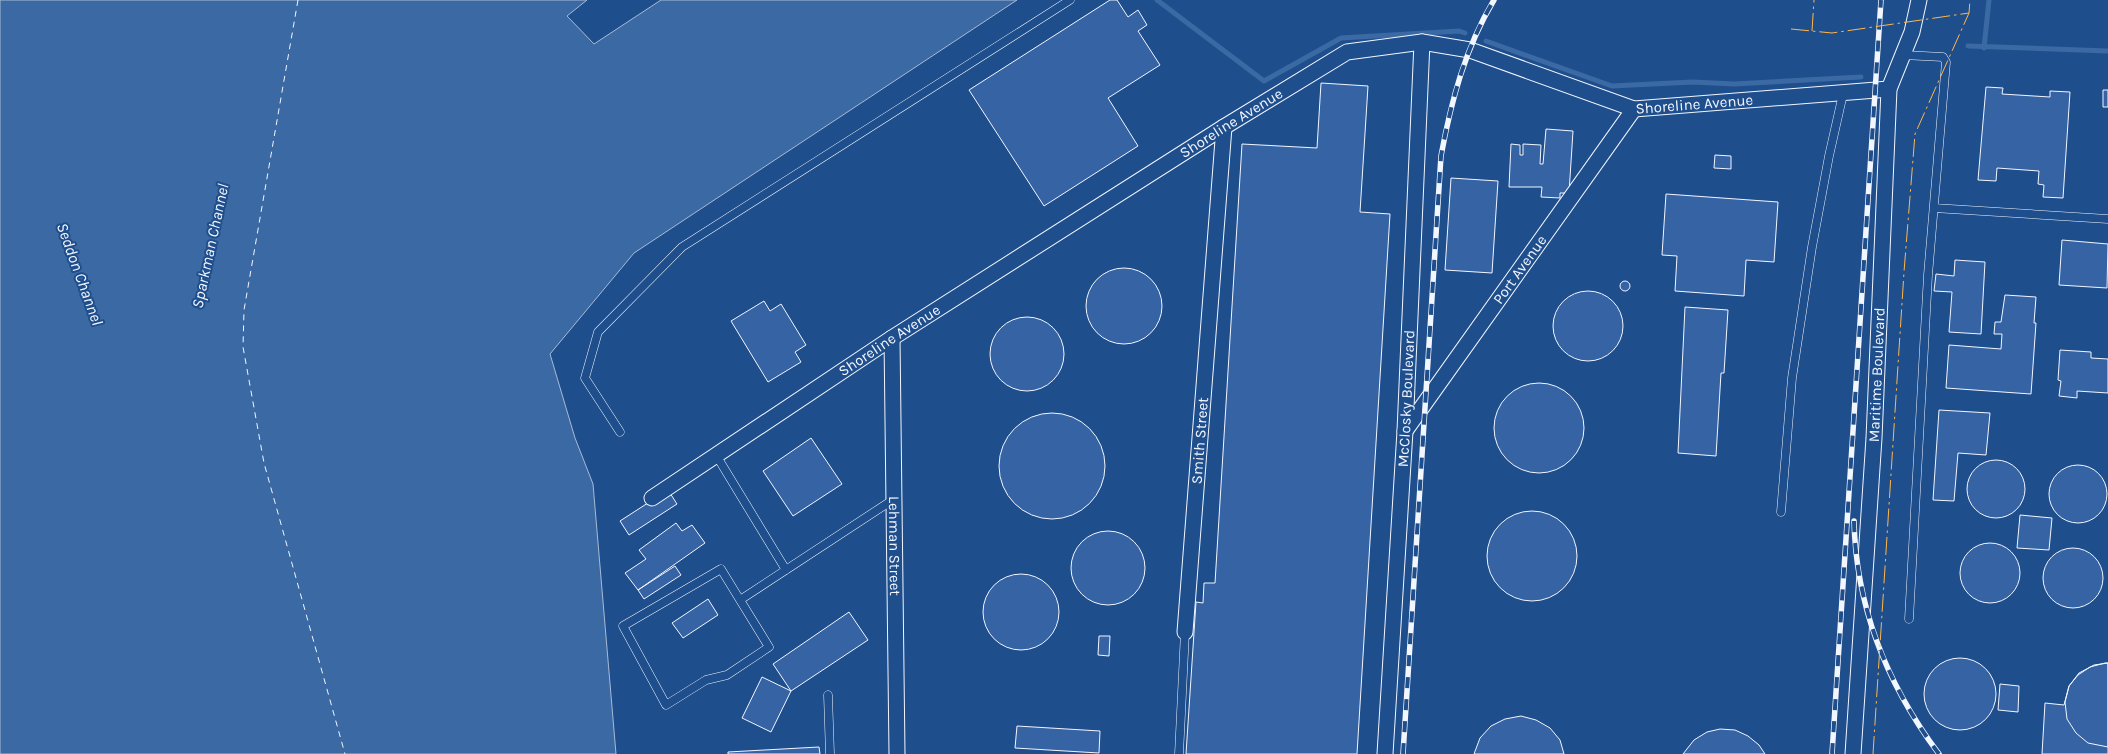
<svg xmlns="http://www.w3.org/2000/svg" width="2108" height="754" viewBox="0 0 2108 754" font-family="Karla,sans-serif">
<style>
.water{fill:#3b69a3;stroke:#a8bbd7}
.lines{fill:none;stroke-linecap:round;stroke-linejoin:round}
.stream{stroke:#3b69a3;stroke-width:5}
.ferry{stroke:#f2f6ff;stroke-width:1;stroke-dasharray:6 5;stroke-linecap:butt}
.building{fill:#3563a3;stroke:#f2f6ff}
.service-casing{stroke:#f2f6ff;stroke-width:9}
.minor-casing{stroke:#f2f6ff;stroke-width:17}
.service{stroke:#1f4e8c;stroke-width:8}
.minor{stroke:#1f4e8c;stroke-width:15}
.rail-casing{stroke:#f2f6ff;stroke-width:5.5}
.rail{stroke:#1f4e8c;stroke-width:4;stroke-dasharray:11;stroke-linecap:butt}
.power{stroke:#ffb74d;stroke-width:1;stroke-dasharray:18 4 2.5 4;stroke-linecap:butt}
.labels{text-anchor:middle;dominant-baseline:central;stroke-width:4;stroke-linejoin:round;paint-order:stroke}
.street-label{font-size:15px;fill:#f2f6ff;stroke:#1f4e8c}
.water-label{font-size:16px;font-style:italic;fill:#f2f6ff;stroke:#1f4e8c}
</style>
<rect width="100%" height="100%" fill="#1f4e8c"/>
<path class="water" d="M 0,0 L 587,0 L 567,16 L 594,44 L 661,0 L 1017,0 L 634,253 L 550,354 L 575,438 L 593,484 L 616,754 L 0,754 Z"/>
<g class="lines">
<path class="stream" d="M 1157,0 L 1264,81 L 1341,38 L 1459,31 L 1465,33
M 1486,41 L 1612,86 L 1693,82 L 1734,84 L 1861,77
M 1968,46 L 2108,51
M 1984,48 L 1989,0"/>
<path class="ferry" d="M 298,0 L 244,310 L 243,347 L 264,463 L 345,754"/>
</g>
<path class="building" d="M 1110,0 L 1117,0 L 1128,17 L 1138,10 L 1147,25 L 1138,31 L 1160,65 L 1108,98 L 1138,146 L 1044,206 L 969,90 Z
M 1321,83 L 1368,86 L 1360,212 L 1390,214 L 1357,754 L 1186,754 L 1196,602 L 1203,603 L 1204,583 L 1215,583 L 1242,144 L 1317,148 Z
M 1986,87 L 2003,88 L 2002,94 L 2050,97 L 2050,91 L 2070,92 L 2063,198 L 2043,197 L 2044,185 L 2038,184 L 2039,171 L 1997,168 L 1996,181 L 1978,180 Z
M 2103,90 L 2108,90 L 2108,107 L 2103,107 Z
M 1546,129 L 1573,131 L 1569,193 L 1560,193 L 1560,198 L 1541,197 L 1542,187 L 1509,187 L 1511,144 L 1520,145 L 1520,155 L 1523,155 L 1523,144 L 1541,145 L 1540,164 L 1543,164 Z
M 1715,155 L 1731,156 L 1731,169 L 1714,168 Z
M 1451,178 L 1498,181 L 1492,273 L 1445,270 Z
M 1666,194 L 1778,202 L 1774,262 L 1746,260 L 1744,296 L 1675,291 L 1677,256 L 1662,255 Z
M 2062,240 L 2108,244 L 2107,288 L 2059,285 Z
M 1955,260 L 1985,262 L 1981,334 L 1949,332 L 1952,292 L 1934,291 L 1936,274 L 1954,276 Z
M1086 306a38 38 0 1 1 76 0a38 38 0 1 1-76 0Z
M1620 286a5 5 0 1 1 10 0a5 5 0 1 1-10 0Z
M1553 326a35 35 0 1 1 70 0a35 35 0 1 1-70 0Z
M 2005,295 L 2036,297 L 2034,323 L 2036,323 L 2031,394 L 1946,388 L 1949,345 L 2001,349 L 2002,334 L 1994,334 L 1995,322 L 2001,322 Z
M 764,301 L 770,311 L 781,304 L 806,345 L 795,352 L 801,362 L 768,382 L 731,321 Z
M 1685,307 L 1728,310 L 1724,373 L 1721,373 L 1716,456 L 1678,453 Z
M990 354a37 37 0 1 1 74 0a37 37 0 1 1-74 0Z
M 2060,350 L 2091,352 L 2091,358 L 2108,359 L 2108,393 L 2077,391 L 2077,398 L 2059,396 L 2061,381 L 2058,380 Z
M1494 428a45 45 0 1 1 90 0a45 45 0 1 1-90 0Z
M 1939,410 L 1990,413 L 1986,455 L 1958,453 L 1954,501 L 1933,500 Z
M999 466a53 53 0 1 1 106 0a53 53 0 1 1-106 0Z
M 811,438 L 842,484 L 793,516 L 763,471 Z
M1967 489a29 29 0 1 1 58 0a29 29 0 1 1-58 0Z
M2049 494a29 29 0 1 1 58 0a29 29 0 1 1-58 0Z
M 668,490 L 677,504 L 629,535 L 620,521 Z
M1487 556a45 45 0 1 1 90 0a45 45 0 1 1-90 0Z
M 2020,515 L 2052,518 L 2049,550 L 2017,548 Z
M 676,523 L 682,531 L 692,525 L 705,543 L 638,590 L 625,573 L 646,559 L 639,550 Z
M1071 568a37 37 0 1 1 74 0a37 37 0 1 1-74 0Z
M1960 573a30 30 0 1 1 60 0a30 30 0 1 1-60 0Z
M2043 578a30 30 0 1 1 60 0a30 30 0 1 1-60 0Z
M 675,566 L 681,575 L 644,599 L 638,590 Z
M983 612a38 38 0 1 1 76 0a38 38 0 1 1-76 0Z
M 708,599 L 718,615 L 683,638 L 672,623 Z
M 849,612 L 868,640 L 791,691 L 773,664 Z
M 1099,636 L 1110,636 L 1109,656 L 1098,655 Z
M1924 694a36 36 0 1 1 72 0a36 36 0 1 1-72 0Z
M 2105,663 L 2108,663 L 2108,754 L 2042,754 L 2045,703 L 2064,705 L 2069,686 L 2078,675 L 2090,667 Z
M 2108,663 L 2108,747 L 2088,743 L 2076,733 L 2067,719 L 2065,702 L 2069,686 L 2079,673 L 2094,665 Z
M 762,677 L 791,691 L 771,732 L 742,718 Z
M 2000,684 L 2019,686 L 2018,712 L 1998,710 Z
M 1521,716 L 1536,720 L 1550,728 L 1560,740 L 1564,754 L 1474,754 L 1480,738 L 1491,726 L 1505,719 Z
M 1017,726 L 1100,731 L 1099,753 L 1015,748 Z
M 1720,729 L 1735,730 L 1748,736 L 1759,745 L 1765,754 L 1683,754 L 1694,740 L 1707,732 Z
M 819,747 L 820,754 L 728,754 L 728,752 Z"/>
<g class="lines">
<defs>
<path id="service" d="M 1903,55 L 1943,57 L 1946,62 L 1928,275 L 1909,619
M 1934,208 L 2108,219
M 620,432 L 585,378 L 598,332 L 682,247 L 1070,0
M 716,455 L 786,570
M 1781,512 L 1792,378 L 1812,247 L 1829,156 L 1843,94
M 740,600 L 769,647 L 727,675 L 706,680 L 666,705 L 623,626 L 721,569 L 740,600 L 894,499
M 828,695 L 830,754
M 1179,754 L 1185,632"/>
<g id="minor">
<path id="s1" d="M 892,338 L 897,754"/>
<path id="s2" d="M 1405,431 L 1634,109"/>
<path id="s3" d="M 652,498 L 892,338 L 1224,127 L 1347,52 L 1422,42 L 1470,50 L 1634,109 L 1889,89"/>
<path id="s4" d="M 1185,632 L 1224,127"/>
<path id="s5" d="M 1385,754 L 1405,431 L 1422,42"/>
<path id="s6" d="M 1853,754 L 1874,438 L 1889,89 L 1912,32 L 1919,0"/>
</g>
</defs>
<use href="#service" class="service-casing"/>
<use href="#minor" class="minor-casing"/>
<use href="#service" class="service"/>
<use href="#minor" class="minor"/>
<defs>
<path id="rail" d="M 1854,521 C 1856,607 1888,686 1939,754
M 1403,754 L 1441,156 C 1451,102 1465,48 1494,0
M 1832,754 L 1881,0"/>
</defs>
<use href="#rail" class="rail-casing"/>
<use href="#rail" class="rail"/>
<path class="power" d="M 1791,29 L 1832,33 L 1969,13 L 1970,0
M 1812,31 L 1814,0
M 1873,754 L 1904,272 L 1915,134 L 1969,13"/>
</g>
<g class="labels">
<g class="street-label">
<text stroke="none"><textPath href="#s3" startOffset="1185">Shoreline Avenue</textPath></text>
<text stroke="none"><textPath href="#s3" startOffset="690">Shoreline Avenue</textPath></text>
<text stroke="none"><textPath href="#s2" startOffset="198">Port Avenue</textPath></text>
<text stroke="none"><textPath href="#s3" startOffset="285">Shoreline Avenue</textPath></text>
<text stroke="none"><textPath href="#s6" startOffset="380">Maritime Boulevard</textPath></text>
<text stroke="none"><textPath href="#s5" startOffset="356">McClosky Boulevard</textPath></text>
<text stroke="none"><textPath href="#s4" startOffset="192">Smith Street</textPath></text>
<text stroke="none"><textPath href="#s1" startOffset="208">Lehman Street</textPath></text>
</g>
<g class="water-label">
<text transform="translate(210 246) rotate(-78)">Sparkman Channel</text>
<text transform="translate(80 274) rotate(70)">Seddon Channel</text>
</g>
</g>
</svg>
